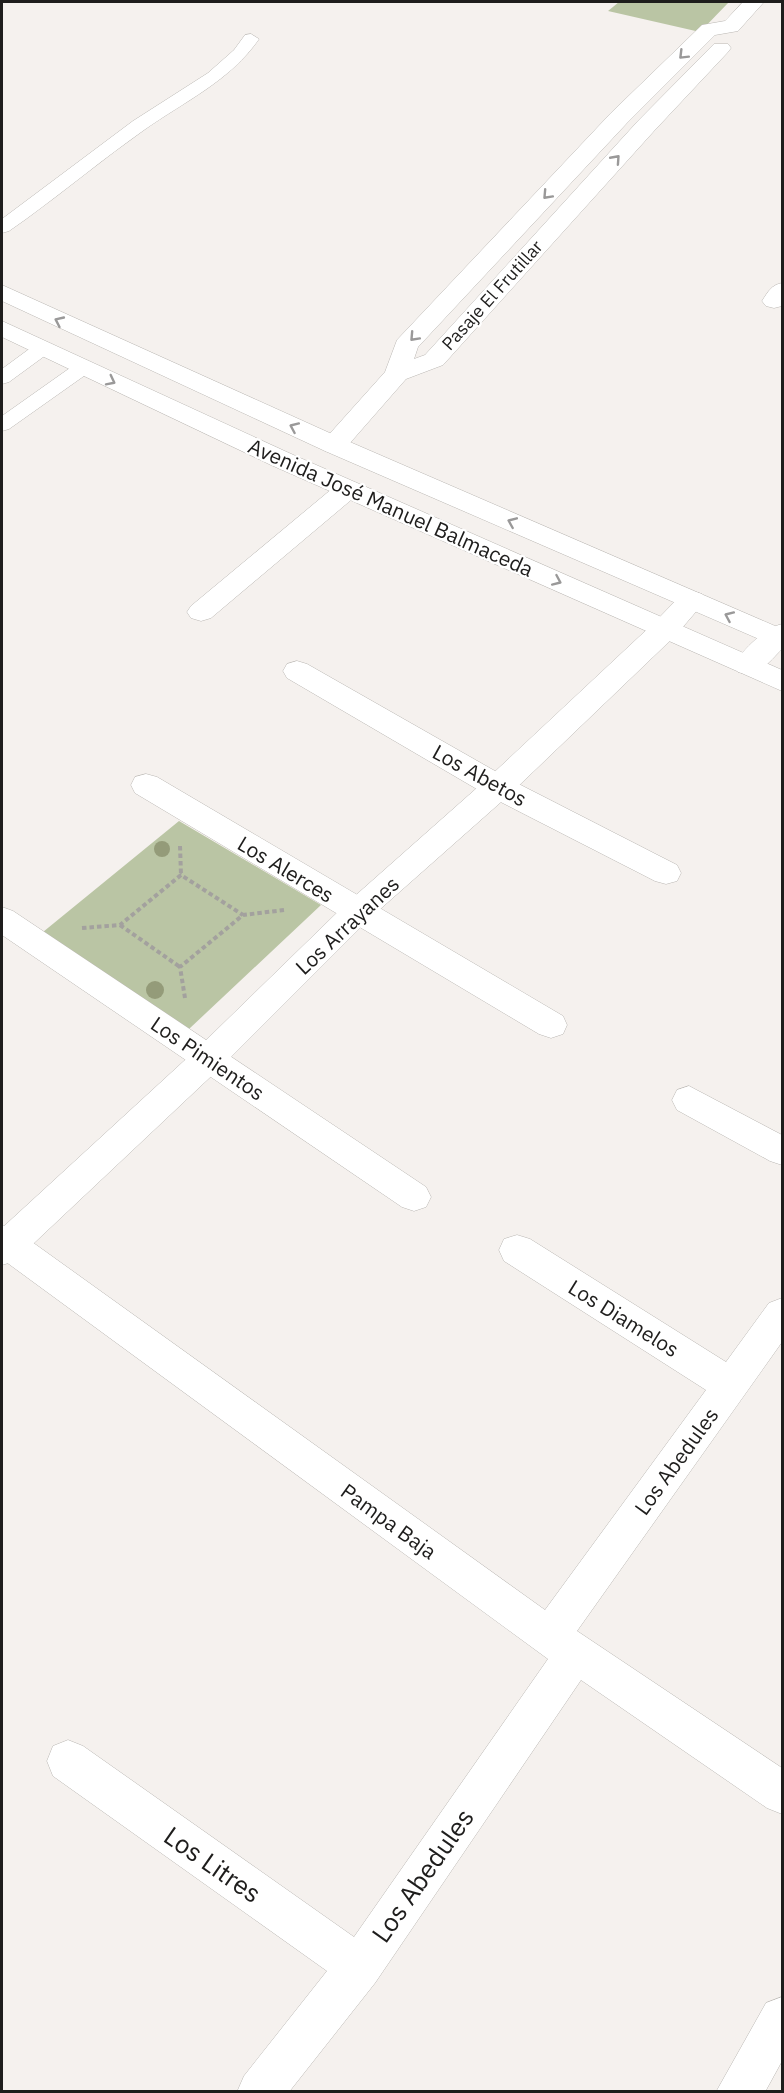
<svg xmlns="http://www.w3.org/2000/svg" width="784" height="2093" viewBox="0 0 784 2093" font-family="'IBM Plex Sans',sans-serif">
<style>
.green{fill:#bac5a4}
.lines{fill:none;stroke-linecap:round;stroke-linejoin:round}
.service-casing{stroke:#bab7b3;stroke-width:1}
.minor-casing{stroke:#bab7b3;stroke-width:1}
.tertiary-casing{stroke:#bab7b3;stroke-width:1}
.primary-casing{stroke:#bab7b3;stroke-width:1}
.path{stroke:#a3a19e;stroke-width:4;stroke-dasharray:4.5 3;stroke-linecap:butt}
.service{fill:#fff;fill-rule:evenodd}
.minor{fill:#fff;fill-rule:evenodd}
.tertiary{fill:#fff;fill-rule:evenodd}
.primary{fill:#fff;fill-rule:evenodd}
.tree{fill:#949b79}
.oneway{stroke:#9a9999}
.labels{text-anchor:middle;dominant-baseline:central;stroke-width:4.5;stroke-linejoin:round;paint-order:stroke}
.far-street-label{font-size:18px;fill:#1e1d1c;stroke:#fff}
.street-label{font-size:21px;fill:#1e1d1c;stroke:#fff}
.near-street-label{font-size:26px;fill:#1e1d1c;stroke:#fff}
</style>
<rect width="100%" height="100%" fill="#f5f1ee"/>
<path class="green" d="M 619,2 L 729,2 L 700,32 L 608,11 Z
M 179,821 L 321,905 L 189,1029 L 43,932 Z"/>
<g class="lines">
<defs>
<path id="service" d="M 251,34 L 259,39 C 230,81 185,101 144,130 C 104,158 66,190 26,219 L 9,231 L 2,233 L 2,219 L 133,121 L 208,73 L 234,50 L 245,35 Z
M 43,342 L 50,344 L 53,348 L 50,352 L 9,382 L 2,384 L 2,369 L 36,344 Z
M 84,361 L 91,363 L 94,367 L 91,371 L 9,429 L 2,431 L 2,416 L 77,363 Z"/>
<path id="minor" d="M 743,2 L 764,2 L 738,31 L 715,35 L 627,123 L 418,347 L 414,359 L 425,355 L 638,121 L 714,44 L 728,44 L 731,48 L 728,52 L 654,131 L 443,365 L 406,379 L 343,451 L 334,453 L 325,451 L 321,445 L 325,439 L 385,372 L 397,340 L 611,113 L 702,25 L 725,21 Z
M 782,283 L 782,306 L 774,308 L 766,306 L 762,301 C 768,292 771,285 782,283 Z
M 348,481 L 357,483 L 361,489 L 357,495 L 211,618 L 201,621 L 191,618 L 187,612 L 191,606 L 339,483 Z
M 782,624 L 782,649 C 769,662 758,678 738,672 L 734,665 C 743,649 765,628 782,624 Z
M 297,661 L 307,664 L 509,779 L 677,865 L 681,873 L 677,881 L 666,884 L 655,881 L 487,795 L 287,678 L 283,671 L 287,664 Z
M 146,774 L 157,777 L 563,1016 L 567,1025 L 563,1034 L 551,1038 L 539,1034 L 135,793 L 131,785 L 135,777 Z
M 2,907 L 13,911 L 426,1187 L 431,1197 L 426,1207 L 414,1211 L 402,1207 L 2,935 Z
M 689,1086 L 782,1135 L 782,1165 L 770,1161 L 677,1110 L 672,1100 L 677,1090 Z
M 2,1225 L 14,1229 L 545,1610 L 706,1390 L 504,1261 L 499,1250 L 504,1239 L 517,1235 L 530,1239 L 726,1362 L 769,1303 L 782,1298 L 782,1342 L 577,1631 L 782,1768 L 782,1814 L 767,1808 L 581,1680 L 375,1983 L 289,2092 L 237,2092 L 244,2076 L 327,1971 L 53,1776 L 47,1761 L 53,1746 L 68,1740 L 83,1746 L 354,1937 L 548,1659 L 2,1259 Z
M 782,1997 L 782,2061 L 765,2092 L 716,2092 L 766,2003 Z"/>
<path id="tertiary" d="M 692,591 L 702,594 L 706,600 L 676,635 L 509,795 L 369,919 L 221,1067 L 15,1261 L 2,1265 L 2,1228 L 197,1049 L 347,903 L 487,779 L 656,621 L 682,594 Z"/>
<path id="primary" d="M 2,285 L 343,439 L 782,629 L 782,649 L 325,451 L 2,301 Z
M 2,321 L 289,453 L 782,670 L 782,691 L 271,465 L 2,337 Z"/>
</defs>
<use href="#service" class="service-casing"/>
<use href="#minor" class="minor-casing"/>
<use href="#tertiary" class="tertiary-casing"/>
<use href="#primary" class="primary-casing"/>
<path class="path" d="M 180,846 L 181,875
M 120,925 L 180,967
M 82,928 L 120,925 L 181,875 L 243,915
M 185,998 L 180,967 L 243,915 L 284,910"/>
<use href="#service" class="service"/>
<use href="#minor" class="minor"/>
<use href="#tertiary" class="tertiary"/>
<use href="#primary" class="primary"/>
</g>
<g class="tree">
<circle cx="162" cy="849" r="8"/>
<circle cx="155" cy="990" r="9"/>
</g>
<defs><path id="oneway-chevron" d="M-2-3.5L2.5 0L-2 3.5" fill="none" stroke-width="1.6" stroke-linecap="round" stroke-linejoin="round" transform="scale(1.5)"/></defs>
<g class="oneway">
<use href="#oneway-chevron" transform="translate(683 55) rotate(135)"/>
<use href="#oneway-chevron" transform="translate(616 159) rotate(-48)"/>
<use href="#oneway-chevron" transform="translate(547 195) rotate(133)"/>
<use href="#oneway-chevron" transform="translate(59 321) rotate(-155)"/>
<use href="#oneway-chevron" transform="translate(414 337) rotate(133)"/>
<use href="#oneway-chevron" transform="translate(111 381) rotate(27)"/>
<use href="#oneway-chevron" transform="translate(294 427) rotate(-156)"/>
<use href="#oneway-chevron" transform="translate(512 522) rotate(-157)"/>
<use href="#oneway-chevron" transform="translate(557 581) rotate(24)"/>
<use href="#oneway-chevron" transform="translate(729 616) rotate(-156)"/>
</g>
<g class="labels">
<g class="far-street-label">
<text transform="translate(492 295) rotate(-48)">Pasaje El Frutillar</text>
</g>
<g class="street-label">
<text transform="translate(391 507) rotate(24)">Avenida José Manuel Balmaceda</text>
<text transform="translate(480 775) rotate(29)">Los Abetos</text>
<text transform="translate(286 869) rotate(31)">Los Alerces</text>
<text transform="translate(347 925) rotate(-43)">Los Arrayanes</text>
<text transform="translate(208 1058) rotate(34)">Los Pimientos</text>
<text transform="translate(624 1318) rotate(32)">Los Diamelos</text>
<text transform="translate(676 1461) rotate(-54)">Los Abedules</text>
<text transform="translate(389 1521) rotate(36)">Pampa Baja</text>
</g>
<g class="near-street-label">
<text transform="translate(213 1864) rotate(35)">Los Litres</text>
<text transform="translate(422 1875) rotate(-55)">Los Abedules</text>
</g>
</g>
<rect width="784" height="2093" fill="none" stroke="#1e1d1c" stroke-width="6"/>
</svg>
